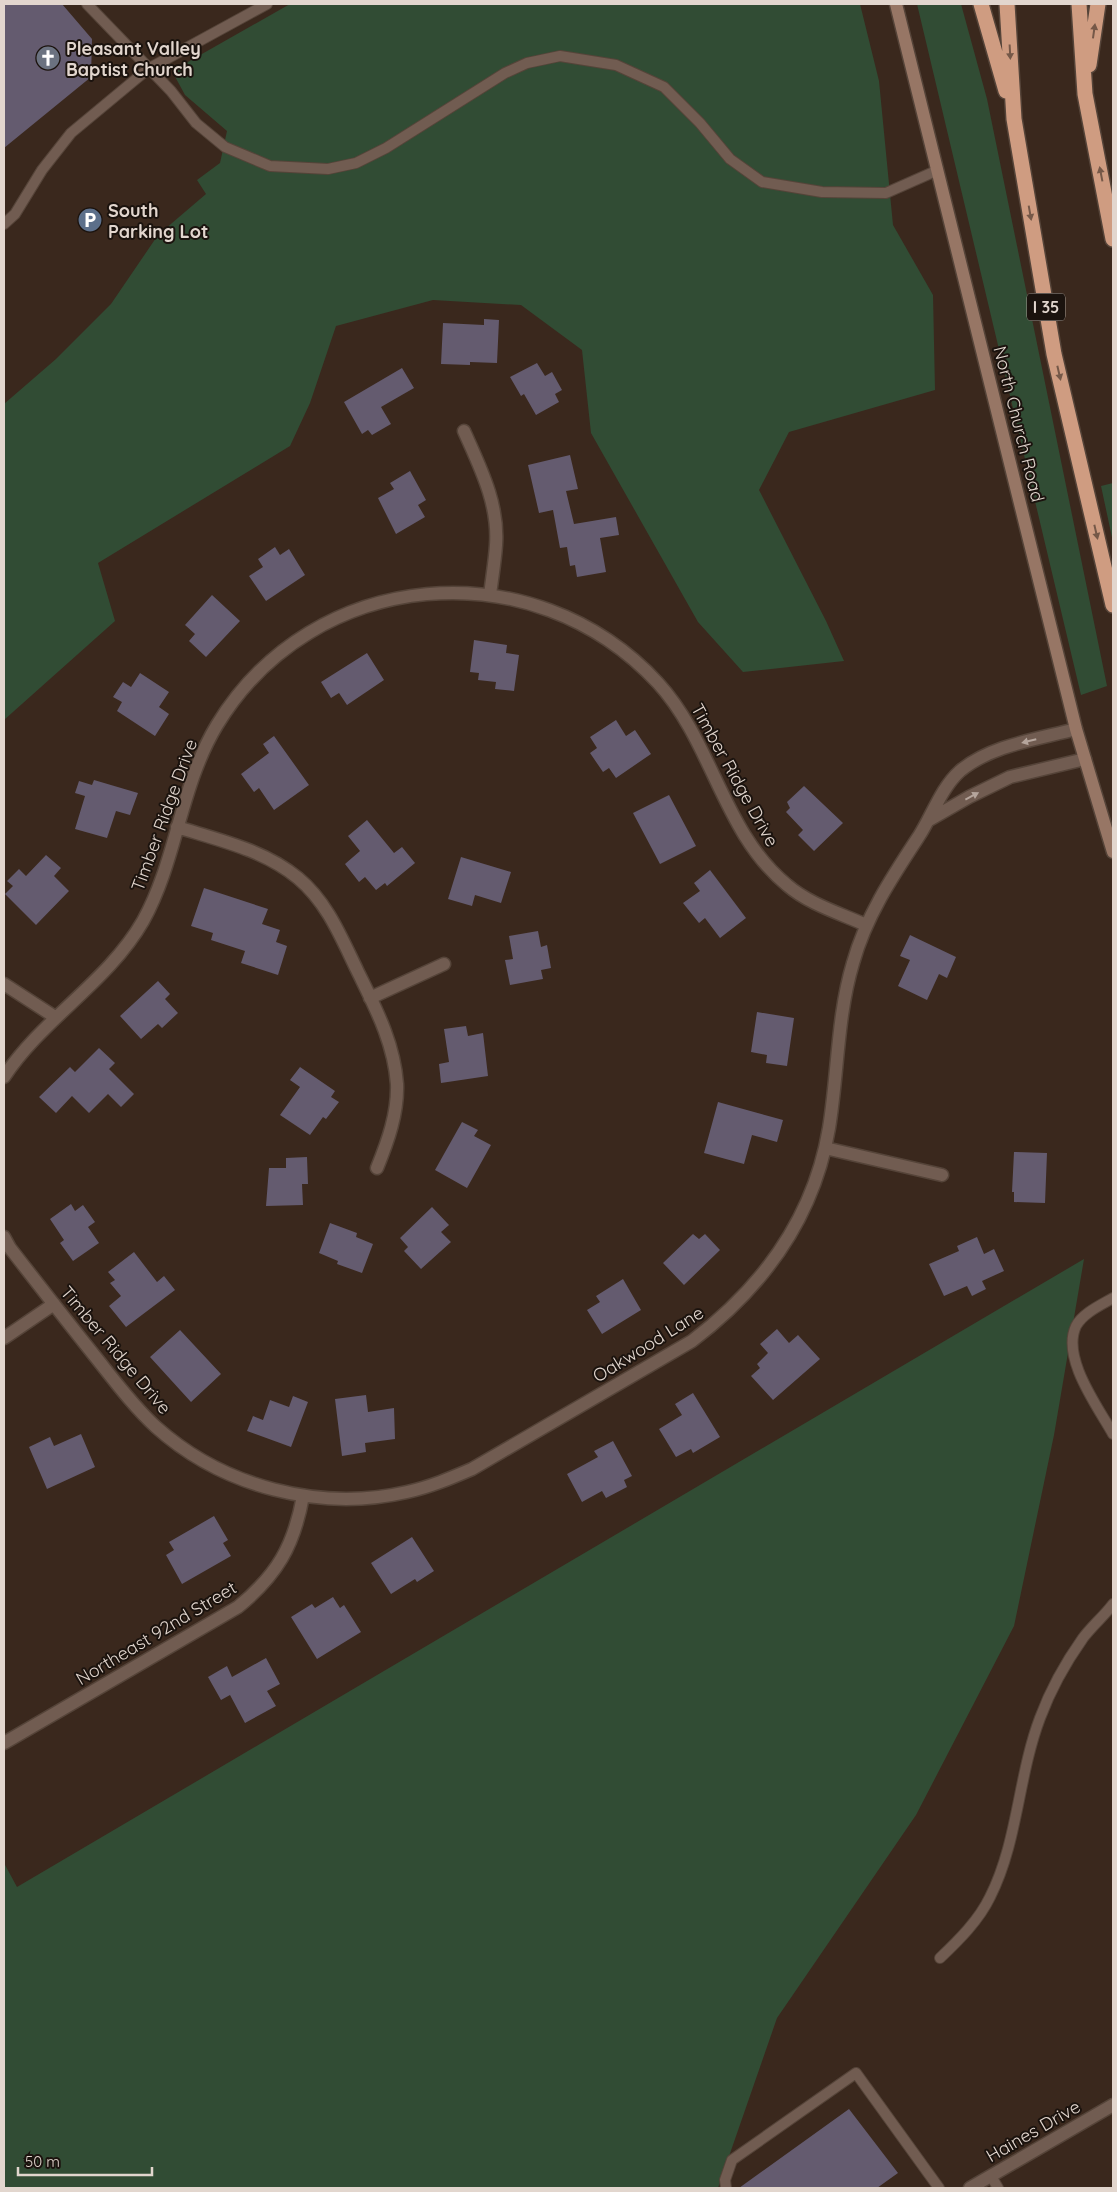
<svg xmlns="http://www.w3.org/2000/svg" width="1117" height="2192" viewBox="0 0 1117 2192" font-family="Quicksand,sans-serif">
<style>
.green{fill:#314c34}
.building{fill:#645b6f}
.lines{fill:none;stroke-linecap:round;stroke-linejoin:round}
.service-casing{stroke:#554439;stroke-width:12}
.minor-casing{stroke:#554439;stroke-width:15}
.secondary-casing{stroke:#554439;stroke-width:15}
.motorway-casing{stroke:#554439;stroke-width:18}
.service{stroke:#715c51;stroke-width:10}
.minor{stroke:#715c51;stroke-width:12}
.secondary{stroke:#977665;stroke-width:12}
.motorway{stroke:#cf9c81;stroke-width:15}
.oneway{fill:#755848}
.oneway2{fill:#b5a59c}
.labels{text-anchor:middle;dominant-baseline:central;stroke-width:4;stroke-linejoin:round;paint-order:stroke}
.shield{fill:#1b130e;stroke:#a69c94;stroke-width:1}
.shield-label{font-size:16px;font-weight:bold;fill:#e2d6ce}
.poi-label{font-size:18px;font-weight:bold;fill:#e2d6ce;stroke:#1b130e;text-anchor:start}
.street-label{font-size:18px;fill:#e2d6ce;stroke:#1b130e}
</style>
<rect width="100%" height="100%" fill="#3a281d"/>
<path class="green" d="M 290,4 L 860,4 L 879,81 L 893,225 L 933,295 L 935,390 L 789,432 L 759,490 L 826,621 L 844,661 L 743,672 L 698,622 L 591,433 L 582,350 L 521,305 L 433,300 L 336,326 L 310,403 L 290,446 L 98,563 L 115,621 L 4,720 L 4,404 L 56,359 L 111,304 L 158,235 L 206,194 L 197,180 L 220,163 L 227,131 L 185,95 L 172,71 Z
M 917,4 L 961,4 L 987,99 L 1107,686 L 1081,695 Z
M 1113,483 L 1113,542 L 1101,486 Z
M 1084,1259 L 1054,1435 L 1014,1626 L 916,1815 L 777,2018 L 718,2188 L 4,2188 L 4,1863 L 17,1887 Z"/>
<path class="building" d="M 4,4 L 62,4 L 92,39 L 91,77 L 4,148 Z
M 484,319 L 499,320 L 497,363 L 470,362 L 470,365 L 441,364 L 443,323 L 484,325 Z
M 537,363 L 545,376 L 552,372 L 562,390 L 555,394 L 559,402 L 536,415 L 524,394 L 521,396 L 510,377 Z
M 402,368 L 414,388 L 381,407 L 391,424 L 372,435 L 368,430 L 362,434 L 344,402 Z
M 570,455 L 578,489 L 566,491 L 574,524 L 616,517 L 619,535 L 600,538 L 606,572 L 577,577 L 575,565 L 570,566 L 567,547 L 560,548 L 553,510 L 539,513 L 528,465 Z
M 410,471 L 426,500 L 418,505 L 425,517 L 396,534 L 378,498 L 394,489 L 390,483 Z
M 275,547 L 280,555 L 289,549 L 305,575 L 266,601 L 249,576 L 263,567 L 258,559 Z
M 212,595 L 240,621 L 206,657 L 189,641 L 195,634 L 185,625 Z
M 474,640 L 507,645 L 506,653 L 519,655 L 514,691 L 495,689 L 496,682 L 478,680 L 479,673 L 470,672 Z
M 367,653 L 384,680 L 347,705 L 339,693 L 331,698 L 321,682 Z
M 140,673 L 169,692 L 159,707 L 169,714 L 155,736 L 117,711 L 122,702 L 113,697 L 123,682 L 131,687 Z
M 616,720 L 626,736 L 635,730 L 651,754 L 616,778 L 609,768 L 603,772 L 590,753 L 597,748 L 590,737 Z
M 274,736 L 309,785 L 274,810 L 259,788 L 254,792 L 241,774 L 269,753 L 263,744 Z
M 94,780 L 138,793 L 130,815 L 116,811 L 107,838 L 75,829 L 85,796 L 75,793 L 79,781 L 92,785 Z
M 804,786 L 843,823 L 814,851 L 798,835 L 803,830 L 786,812 L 790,808 L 787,802 Z
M 669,795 L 696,846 L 660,864 L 633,813 Z
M 367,820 L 394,853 L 402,847 L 415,863 L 387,886 L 385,883 L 376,890 L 365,877 L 359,882 L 345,864 L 360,851 L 348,836 Z
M 46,855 L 61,868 L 54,876 L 69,891 L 36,925 L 5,894 L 13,886 L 7,881 L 19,869 L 26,876 Z
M 461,857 L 511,872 L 501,903 L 475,895 L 472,906 L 448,899 Z
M 710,870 L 746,918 L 720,938 L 705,918 L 699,923 L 683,903 L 700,891 L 694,883 Z
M 204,888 L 268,909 L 262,924 L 280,930 L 276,942 L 287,946 L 278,975 L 241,963 L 245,951 L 211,940 L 213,933 L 191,926 Z
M 538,931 L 541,947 L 547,945 L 551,968 L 541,970 L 543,979 L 510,985 L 505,960 L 513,959 L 509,936 Z
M 910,935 L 956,957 L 947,978 L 939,974 L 927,1000 L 898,986 L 910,960 L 900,956 Z
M 158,981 L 170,994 L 165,999 L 178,1013 L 162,1028 L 158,1024 L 141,1039 L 120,1016 Z
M 757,1012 L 794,1018 L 787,1066 L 766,1063 L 767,1055 L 751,1052 Z
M 466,1026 L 468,1036 L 483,1033 L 488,1076 L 441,1083 L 439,1064 L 449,1062 L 444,1029 Z
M 99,1048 L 115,1063 L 109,1069 L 134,1094 L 121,1107 L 108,1094 L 89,1113 L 72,1096 L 56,1113 L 39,1097 L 70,1067 L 75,1072 Z
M 300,1067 L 335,1091 L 331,1097 L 339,1102 L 326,1119 L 323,1117 L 310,1135 L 280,1115 L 300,1087 L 290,1080 Z
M 718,1102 L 783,1120 L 777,1142 L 752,1135 L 744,1164 L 704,1153 Z
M 462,1122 L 478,1130 L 474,1136 L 491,1145 L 467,1188 L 435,1170 Z
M 1014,1152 L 1047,1153 L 1045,1203 L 1014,1202 L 1014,1192 L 1012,1192 Z
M 307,1157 L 308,1184 L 302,1184 L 303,1205 L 266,1206 L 269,1168 L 286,1168 L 286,1158 Z
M 71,1204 L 75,1211 L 83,1205 L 95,1222 L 88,1227 L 99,1243 L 73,1261 L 60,1243 L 64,1240 L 50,1219 Z
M 432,1207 L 449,1225 L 441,1232 L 451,1242 L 421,1269 L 404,1251 L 408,1247 L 400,1238 Z
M 330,1223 L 357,1233 L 356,1237 L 373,1244 L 362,1273 L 337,1264 L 338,1261 L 319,1253 Z
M 693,1234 L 699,1239 L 705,1234 L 720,1250 L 684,1285 L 663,1263 Z
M 977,1237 L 984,1254 L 994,1249 L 1004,1271 L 982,1281 L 986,1289 L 972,1296 L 967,1286 L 944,1296 L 929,1264 L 959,1251 L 957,1246 Z
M 134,1252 L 157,1282 L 164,1276 L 175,1290 L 126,1327 L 109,1306 L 121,1296 L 110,1283 L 115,1280 L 108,1272 Z
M 623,1279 L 641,1310 L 602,1334 L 587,1310 L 600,1302 L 596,1296 Z
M 777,1329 L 789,1343 L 798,1335 L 820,1359 L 773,1400 L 751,1376 L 760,1368 L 757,1364 L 768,1353 L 760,1344 Z
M 180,1330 L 221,1374 L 191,1402 L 150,1357 Z
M 693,1393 L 720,1437 L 693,1453 L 691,1449 L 676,1457 L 659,1429 L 682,1415 L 675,1404 Z
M 366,1395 L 368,1412 L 394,1408 L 395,1439 L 365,1443 L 366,1452 L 342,1456 L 335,1399 Z
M 293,1396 L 308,1402 L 291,1447 L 247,1431 L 253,1416 L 263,1420 L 270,1400 L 289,1407 Z
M 81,1434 L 95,1467 L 47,1489 L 29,1447 L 50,1437 L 54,1446 Z
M 613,1441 L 632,1476 L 624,1480 L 627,1487 L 606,1498 L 602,1491 L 582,1502 L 567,1474 L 598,1457 L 594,1451 Z
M 214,1516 L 228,1540 L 223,1543 L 231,1556 L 182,1584 L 166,1555 L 174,1550 L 169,1542 Z
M 412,1537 L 434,1571 L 417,1582 L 415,1579 L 391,1594 L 371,1563 Z
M 333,1597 L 340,1608 L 344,1605 L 361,1632 L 317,1659 L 291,1617 L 312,1604 L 315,1608 Z
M 266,1658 L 280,1684 L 267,1691 L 276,1706 L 245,1723 L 230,1695 L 221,1700 L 208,1677 L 227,1666 L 232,1677 Z
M 849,2109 L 898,2173 L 877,2188 L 739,2188 Z"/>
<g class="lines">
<defs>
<path id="service" d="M 87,4 L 171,91 L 196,123 L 225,147 L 270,166 L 328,169 L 356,163 L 386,148 L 505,73 L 527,63 L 560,56 L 616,65 L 664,87 L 700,123 L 730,159 L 762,182 L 822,192 L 886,193 L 938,170
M 4,224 L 15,214 L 42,170 L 71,133 L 148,69 L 267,4
M 1113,1298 C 1101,1305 1083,1313 1076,1326 C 1061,1358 1098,1407 1113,1434
M 940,1958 C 959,1940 979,1920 990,1897 C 1018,1842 1018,1776 1040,1718 C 1050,1691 1066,1662 1083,1638 C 1092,1626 1104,1616 1113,1604
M 991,2176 L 998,2188
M 726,2188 L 725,2180 L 732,2160 L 856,2073 L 939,2188"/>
<path id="minor" d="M 464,431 C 480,467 499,504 496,545 C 495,561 492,578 490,595
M 929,820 L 969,797 L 1010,777 L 1085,759
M 177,827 C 219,840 264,850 298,878 C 327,902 341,937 357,970 C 375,1007 394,1042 397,1084 C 398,1113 388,1141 377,1168
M 4,984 L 55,1017
M 370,998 L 444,964
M 4,1077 C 42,1019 108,982 143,921 C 177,860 180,786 217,725 C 313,567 533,548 658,683 C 713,743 723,833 787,885 C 809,904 839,913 866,925
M 825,1148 L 942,1175
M 4,1237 L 10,1248 C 38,1284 66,1320 94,1355 C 114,1380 133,1406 156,1427 C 223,1487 320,1512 407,1492 C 430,1487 451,1478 472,1469 L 692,1341 C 763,1287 814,1218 829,1128 C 838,1074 837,1016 853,963 C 866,916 892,877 919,836 C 932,816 941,788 960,771 C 991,745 1039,739 1076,729
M 4,1338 L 54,1304
M 4,1743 L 238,1607 C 277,1575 294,1546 303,1496
M 970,2188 L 1113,2105"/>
<path id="secondary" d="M 896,4 L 1076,729 L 1113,852"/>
<path id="motorway" d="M 981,4 L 1006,91
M 1007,4 L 1014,119 L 1054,354 L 1113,605
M 1079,4 L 1085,94 L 1113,239
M 1089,65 L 1098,4"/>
</defs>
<use href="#service" class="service-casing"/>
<use href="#minor" class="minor-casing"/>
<use href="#secondary" class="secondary-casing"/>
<use href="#motorway" class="motorway-casing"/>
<use href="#service" class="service"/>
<use href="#minor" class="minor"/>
<use href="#secondary" class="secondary"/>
<use href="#motorway" class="motorway"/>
</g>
<defs><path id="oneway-solid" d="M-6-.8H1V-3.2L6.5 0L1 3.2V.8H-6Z" transform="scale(1.25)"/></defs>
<g class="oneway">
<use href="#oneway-solid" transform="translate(1094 31) rotate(-82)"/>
<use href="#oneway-solid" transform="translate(1010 52) rotate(87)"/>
<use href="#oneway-solid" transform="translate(1101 174) rotate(-101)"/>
<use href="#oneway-solid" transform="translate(1030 213) rotate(80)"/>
<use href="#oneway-solid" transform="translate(1059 373) rotate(77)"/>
<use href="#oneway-solid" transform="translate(1096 532) rotate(77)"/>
</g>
<g class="oneway2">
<use href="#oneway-solid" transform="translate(1029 741) rotate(166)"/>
<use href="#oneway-solid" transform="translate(972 796) rotate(-28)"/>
</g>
<defs>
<symbol id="church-disc" viewBox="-11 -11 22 22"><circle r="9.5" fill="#6b7280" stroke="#1b130e"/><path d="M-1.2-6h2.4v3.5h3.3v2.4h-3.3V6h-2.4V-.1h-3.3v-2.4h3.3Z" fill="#fff"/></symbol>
<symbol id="parking-disc" viewBox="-11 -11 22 22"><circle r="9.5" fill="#5c6f8a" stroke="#1b130e"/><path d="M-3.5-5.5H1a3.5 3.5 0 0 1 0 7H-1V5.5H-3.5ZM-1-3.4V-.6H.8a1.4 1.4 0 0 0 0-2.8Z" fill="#fff"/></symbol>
</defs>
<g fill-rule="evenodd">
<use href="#church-disc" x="34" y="44" width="28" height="28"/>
<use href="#parking-disc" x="76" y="206" width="28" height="28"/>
</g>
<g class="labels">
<rect class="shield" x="1027" y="293.5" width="38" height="27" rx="4"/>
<g class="shield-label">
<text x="1046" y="307">I 35</text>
</g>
<g class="poi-label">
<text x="66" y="48">Pleasant Valley<tspan x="66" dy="21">Baptist Church</tspan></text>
<text x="108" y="210">South<tspan x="108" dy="21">Parking Lot</tspan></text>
</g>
<g class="street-label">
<text transform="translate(1019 424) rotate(76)">North Church Road</text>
<text transform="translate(735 775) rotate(61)">Timber Ridge Drive</text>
<text transform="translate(164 815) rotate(-70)">Timber Ridge Drive</text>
<text transform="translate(648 1344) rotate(-32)">Oakwood Lane</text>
<text transform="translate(116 1350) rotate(50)">Timber Ridge Drive</text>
<text transform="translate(156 1633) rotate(-31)">Northeast 92nd Street</text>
<text transform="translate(1033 2131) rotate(-30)">Haines Drive</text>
</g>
</g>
<rect width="1117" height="2192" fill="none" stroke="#e2d6ce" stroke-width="10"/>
<path d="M18 2167v8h134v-8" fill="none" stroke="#e2d6ce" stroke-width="2.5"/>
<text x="25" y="2167" font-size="15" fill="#e2d6ce" stroke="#1b130e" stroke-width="4" paint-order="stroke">50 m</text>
</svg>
